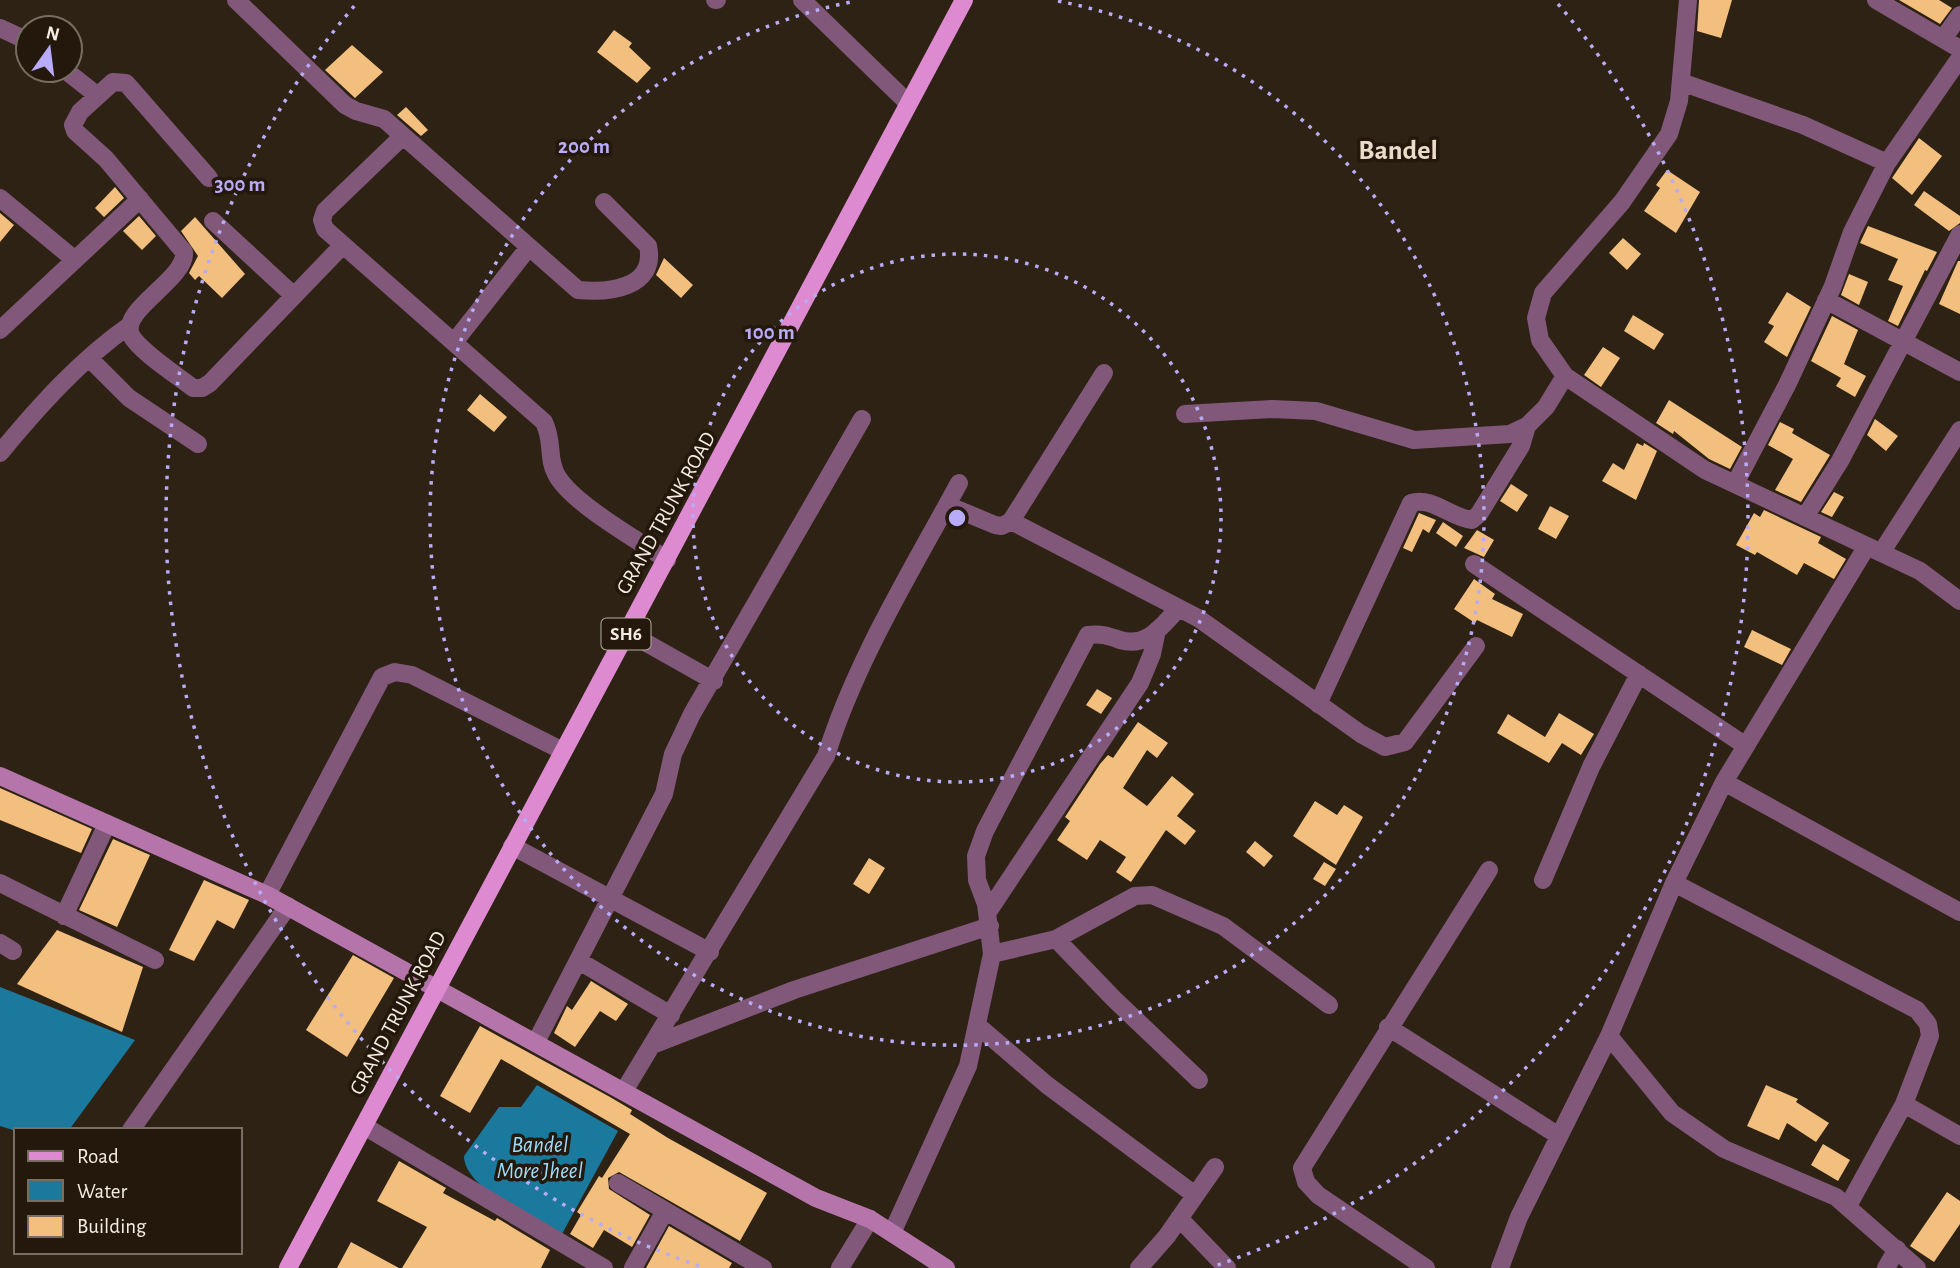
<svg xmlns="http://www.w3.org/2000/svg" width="1960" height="1268" viewBox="0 0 1960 1268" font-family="'Alegreya Sans',sans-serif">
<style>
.water{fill:#1b799e}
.building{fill:#f2bf7f}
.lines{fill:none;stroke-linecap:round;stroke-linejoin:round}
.street{stroke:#81587a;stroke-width:18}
.secondary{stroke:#b575ab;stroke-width:18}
.primary{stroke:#de8ad1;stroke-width:18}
.ring{fill:none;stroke:#b8abf7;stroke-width:3.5;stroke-dasharray:3.5 7}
.labels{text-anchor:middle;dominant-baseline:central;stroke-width:7;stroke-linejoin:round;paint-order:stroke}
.shield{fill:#23180b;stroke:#b6ada3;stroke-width:2}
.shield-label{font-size:19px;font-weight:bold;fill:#f5ede4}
.street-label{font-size:21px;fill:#f5ede4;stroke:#23180b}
.water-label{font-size:23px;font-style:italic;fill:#9dddfc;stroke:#23180b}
.district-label{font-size:28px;font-weight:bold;fill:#ebdbc9;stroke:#23180b}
.centre{fill:#b8abf7;stroke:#23180b;stroke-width:3.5}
.ring-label{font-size:21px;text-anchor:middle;font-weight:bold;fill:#b8abf7;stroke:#23180b;stroke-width:7;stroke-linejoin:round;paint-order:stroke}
</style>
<rect width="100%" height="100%" fill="#2d2214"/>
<path class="water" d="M 0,987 L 135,1040 L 69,1130 L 16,1131 L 0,1126 Z
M 537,1085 L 618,1131 L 562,1234 C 536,1219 464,1189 464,1156 L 499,1107 L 521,1107 Z"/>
<path class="building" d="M 1699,0 L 1732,0 L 1721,38 L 1697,31 Z
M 1899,0 L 1939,0 L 1952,8 L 1940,24 Z
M 614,30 L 632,43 L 629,47 L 651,68 L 637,83 L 597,52 Z
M 352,45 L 383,72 L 355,98 L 325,70 Z
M 406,107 L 428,130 L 421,136 L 397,115 Z
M 1919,138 L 1942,156 L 1912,195 L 1892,178 Z
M 1667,170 L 1700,192 L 1676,233 L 1644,211 L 1660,188 L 1656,185 Z
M 115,187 L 124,198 L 104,217 L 95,208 Z
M 1924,191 L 1960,216 L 1960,223 L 1949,231 L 1914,205 Z
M 0,213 L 14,225 L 0,242 Z
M 139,216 L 156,236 L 142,250 L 123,231 Z
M 195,217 L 245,274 L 222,298 L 199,276 L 195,280 L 189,273 L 198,256 L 181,231 Z
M 1868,226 L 1937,252 L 1927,271 L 1925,270 L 1898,326 L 1888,321 L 1903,286 L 1888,280 L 1898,259 L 1860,243 Z
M 1623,238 L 1641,254 L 1627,270 L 1609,253 Z
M 664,258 L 693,285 L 681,298 L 656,275 Z
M 1958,261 L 1960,261 L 1960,314 L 1939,304 Z
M 1849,274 L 1868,282 L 1859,305 L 1841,295 Z
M 1787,292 L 1811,307 L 1787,357 L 1764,342 L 1774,326 L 1768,323 Z
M 1633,315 L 1664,334 L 1654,350 L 1624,331 Z
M 1832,316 L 1858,330 L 1844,364 L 1866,376 L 1855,397 L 1836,386 L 1841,378 L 1811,361 Z
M 1603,347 L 1620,358 L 1601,387 L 1584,375 Z
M 480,394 L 507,417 L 494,432 L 467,410 Z
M 1669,400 L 1742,447 L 1730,469 L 1709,459 L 1674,431 L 1673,434 L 1656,423 Z
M 1875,419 L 1898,436 L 1886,451 L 1867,435 Z
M 1780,422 L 1794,429 L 1792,433 L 1830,455 L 1801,502 L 1775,490 L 1793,459 L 1768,445 Z
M 1637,443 L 1643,446 L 1644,443 L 1657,451 L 1636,500 L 1602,481 L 1613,463 L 1624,470 Z
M 1511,484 L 1528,495 L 1517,512 L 1500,501 Z
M 1834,492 L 1844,497 L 1832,517 L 1821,512 Z
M 1550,506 L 1569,516 L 1556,539 L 1538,529 Z
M 1764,510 L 1821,537 L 1818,543 L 1846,559 L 1834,579 L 1804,563 L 1797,575 L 1757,552 L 1755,555 L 1736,545 L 1754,513 L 1760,517 Z
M 1419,513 L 1436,520 L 1429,533 L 1423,529 L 1412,552 L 1403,548 Z
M 1443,522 L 1463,536 L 1456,547 L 1436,533 Z
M 1477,530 L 1494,540 L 1484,557 L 1464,548 Z
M 1474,579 L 1495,594 L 1492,599 L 1523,614 L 1512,637 L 1477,620 L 1475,623 L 1454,609 Z
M 1752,630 L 1791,649 L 1782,665 L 1744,647 Z
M 1097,689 L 1112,698 L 1101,714 L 1086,705 Z
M 1559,713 L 1594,734 L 1581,755 L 1562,743 L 1549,763 L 1497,733 L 1508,714 L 1545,737 Z
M 1138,722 L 1168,743 L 1157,758 L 1147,750 L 1123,788 L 1147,806 L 1172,776 L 1194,794 L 1177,816 L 1196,831 L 1185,845 L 1166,830 L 1131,882 L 1116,872 L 1126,857 L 1100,840 L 1087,860 L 1057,840 L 1070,821 L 1065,817 L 1100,764 L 1108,755 L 1113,758 Z
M 0,788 L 92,829 L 81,853 L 0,820 Z
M 1315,801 L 1337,815 L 1344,805 L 1363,817 L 1336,865 L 1293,836 Z
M 113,839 L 150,855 L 117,927 L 79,910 Z
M 1255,841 L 1273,856 L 1264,867 L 1246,852 Z
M 869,858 L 885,868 L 869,894 L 853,884 Z
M 1324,862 L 1336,869 L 1325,886 L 1313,879 Z
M 204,880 L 249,900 L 234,929 L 217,920 L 194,961 L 169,950 Z
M 57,930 L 143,967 L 122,1032 L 17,984 Z
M 353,955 L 394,978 L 347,1057 L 306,1030 Z
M 591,981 L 628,1004 L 616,1021 L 600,1011 L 575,1047 L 554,1033 L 567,1006 L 572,1010 Z
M 480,1026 L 610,1097 L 632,1110 L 630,1114 L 668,1138 L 767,1193 L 740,1241 L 619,1172 L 608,1178 L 609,1189 L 650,1215 L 632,1247 L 604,1230 L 593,1248 L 570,1234 L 581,1215 L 577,1212 L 599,1176 L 602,1178 L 630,1134 L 501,1059 L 470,1113 L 440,1096 Z
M 1766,1085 L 1798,1099 L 1796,1102 L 1829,1123 L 1816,1142 L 1787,1123 L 1779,1140 L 1747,1126 Z
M 1823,1144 L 1850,1160 L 1838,1181 L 1811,1165 Z
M 399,1161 L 446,1188 L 443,1193 L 495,1221 L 497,1218 L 550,1250 L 541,1268 L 402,1268 L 427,1227 L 377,1201 Z
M 1947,1192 L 1960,1201 L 1960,1224 L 1934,1262 L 1910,1246 Z
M 669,1226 L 732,1263 L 729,1268 L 646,1268 Z
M 351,1242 L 399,1268 L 337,1268 Z"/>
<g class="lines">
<path class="street" d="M 236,0 L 345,105 L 356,111 L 384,119 L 578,290 C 609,293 657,288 648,246 L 604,202
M 715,0 L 717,0
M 802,0 L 908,103
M 1688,0 L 1679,101 L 1669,134 L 1622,202 L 1543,293 L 1536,318 L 1540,340 L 1565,376 L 1705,470 L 1920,571 L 1960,601
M 1876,0 L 1960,49
M 0,28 L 28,41
M 1943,39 L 1960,15
M 65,70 L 98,96
M 1681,82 L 1803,125 L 1887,163
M 403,136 L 325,211 L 322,220 L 325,229 L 544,422 C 554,443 547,457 556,474 C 571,503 638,540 667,560
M 209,178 L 126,83 L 113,82 L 80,112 L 73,125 L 75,131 L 106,159 L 184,252 C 187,279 119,310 131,335 C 139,351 178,376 193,388 L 202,388 L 210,383 L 343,245
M 0,198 L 75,260
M 213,221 L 293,295
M 1826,300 L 1960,372
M 0,330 L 140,199
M 455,341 L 529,247
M 89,358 L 129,398 L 198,444
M 1185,414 L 1272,409 L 1316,411 L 1414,440 L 1510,434 L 1527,426 L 1546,407 L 1565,376
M 0,453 C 39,406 80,360 130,325
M 1735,484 L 1788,383 L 1833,286 L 1852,232 L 1887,163 L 1960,58
M 947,505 L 995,525 L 1002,526 L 1011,521 L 1104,373
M 1805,517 L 1840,461 L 1960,234
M 1011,521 L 1198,618 L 1361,734 L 1385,747 L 1405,742 L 1476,646
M 1881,553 L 1960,430
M 1474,564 L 1746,746
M 627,632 L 714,681
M 1318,704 L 1411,503 C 1432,496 1451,518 1472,520 L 1479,514 L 1521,446 L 1527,426
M 1724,782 L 1960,912
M 512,846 L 710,952
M 1543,880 L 1591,767 L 1639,674
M 0,883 L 155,960
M 1674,883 L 1917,1010 L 1928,1024 L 1930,1036 L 1904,1104 L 1848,1206
M 267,895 L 382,677 L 395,672 L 412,675 L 563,751
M 988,912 L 1140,683 L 1152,654 L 1157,630
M 64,916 L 107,824
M 1056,939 L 1114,999 L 1199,1080
M 0,943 L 13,951
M 992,954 L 1056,939 L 1135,896 L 1152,895 L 1223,926 L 1329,1005
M 579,961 L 671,1015
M 977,1025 L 1047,1085 L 1195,1195
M 1388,1027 L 1559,1136
M 1609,1036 L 1672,1113 L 1724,1149 L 1836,1197 L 1917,1268
M 536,1042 L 664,794 L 673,754 L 692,714 L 862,419
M 652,1045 L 794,990 L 990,926
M 624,1091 L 826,756 C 856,660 911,572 959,483
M 1904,1104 L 1960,1136
M 364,1126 L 604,1268
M 131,1130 L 288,906
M 618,1183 L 763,1268
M 1179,1218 L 1227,1268
M 892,1233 L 968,1066 L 992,954 L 986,904 L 977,880 L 976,856 L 985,831 L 1088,635 C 1100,633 1109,636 1120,640 C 1148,648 1161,626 1179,608
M 633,1268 L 665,1211
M 840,1268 L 870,1219
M 1139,1268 L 1167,1236 L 1215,1167
M 1426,1268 L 1318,1195 L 1306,1182 L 1302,1168 L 1489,870
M 1500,1268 L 1519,1217 L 1609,1036 L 1674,883 L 1724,782 L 1867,546
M 1886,1268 L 1897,1249"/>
<path class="secondary" d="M 0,776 L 267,895 L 816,1198 L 870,1219 L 946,1268"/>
<path class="primary" d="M 288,1268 L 964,0"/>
</g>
<g class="ring">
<circle cx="957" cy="518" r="264"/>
<path d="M1058 1A527 527 0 1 1 856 1"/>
<path d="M699 1266A791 791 0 0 1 356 4M1558 4A791 791 0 0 1 1215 1266"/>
</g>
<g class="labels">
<rect class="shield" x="601.5" y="618.5" width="49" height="31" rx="5"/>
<g class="shield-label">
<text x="626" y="634">SH6</text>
</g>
<g class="street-label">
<text transform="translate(666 513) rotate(-61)">GRAND TRUNK ROAD</text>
<text transform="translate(398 1013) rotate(-62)">GRAND TRUNK ROAD</text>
</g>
<g class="water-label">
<text x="540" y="1145">Bandel<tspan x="540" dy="26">More Jheel</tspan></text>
</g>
<g class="district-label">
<text x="1398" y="151">Bandel</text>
</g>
</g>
<circle cx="957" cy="518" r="10" class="centre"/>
<g class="ring-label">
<text x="584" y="153">200 m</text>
<text x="240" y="191">300 m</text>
<text x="770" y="339">100 m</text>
</g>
<rect x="14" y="1128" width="228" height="126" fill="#23180b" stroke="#776d62" stroke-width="2"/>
<rect x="28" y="1151" width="35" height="10" fill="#de8ad1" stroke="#776d62" stroke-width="2"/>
<text x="77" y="1163" font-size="21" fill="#f5ede4">Road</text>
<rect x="28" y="1180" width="35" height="21" fill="#1b799e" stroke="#776d62" stroke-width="2"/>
<text x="77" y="1198" font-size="21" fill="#f5ede4">Water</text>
<rect x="28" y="1216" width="35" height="21" fill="#f2bf7f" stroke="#776d62" stroke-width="2"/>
<text x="77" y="1233" font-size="21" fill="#f5ede4">Building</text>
<g transform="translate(49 49) rotate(14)"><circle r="33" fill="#23180b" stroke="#776d62" stroke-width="2"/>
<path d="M0-5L12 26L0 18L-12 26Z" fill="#b8abf7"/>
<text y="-10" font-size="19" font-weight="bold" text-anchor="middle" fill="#f5ede4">N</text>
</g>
</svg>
